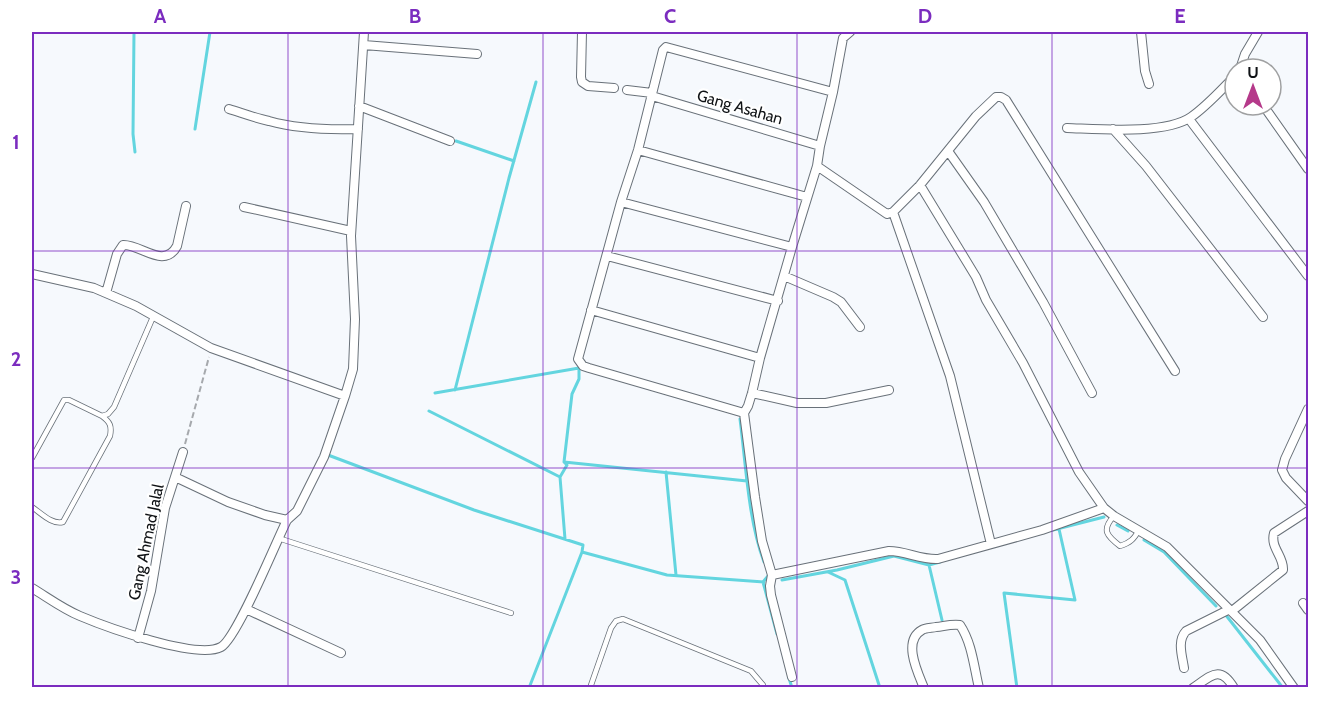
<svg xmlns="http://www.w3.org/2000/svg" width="1340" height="719" viewBox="0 0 1340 719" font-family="Cabin,sans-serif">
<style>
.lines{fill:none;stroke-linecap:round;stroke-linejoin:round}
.stream{stroke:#63d5df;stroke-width:3}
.lane-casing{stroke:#697179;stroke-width:6}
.street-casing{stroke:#697179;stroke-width:10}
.path{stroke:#a6a9ad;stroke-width:2;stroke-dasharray:6 3;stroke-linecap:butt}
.lane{stroke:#fff;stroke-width:4.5}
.street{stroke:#fff;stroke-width:8}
.grid{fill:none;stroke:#7b2cbf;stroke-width:1.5;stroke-opacity:0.55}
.labels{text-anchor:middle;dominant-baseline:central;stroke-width:4.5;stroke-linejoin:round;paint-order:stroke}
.street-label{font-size:16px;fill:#0f1215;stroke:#fff}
.neatline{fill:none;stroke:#7b2cbf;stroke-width:2}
.grid-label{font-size:20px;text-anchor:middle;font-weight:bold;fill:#7b2cbf}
</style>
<rect width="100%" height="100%" fill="#f6f9fd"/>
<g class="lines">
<path class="stream" d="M 134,32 L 133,134 L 135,152
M 195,129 L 210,32
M 456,141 L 514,161
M 455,390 L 509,178 L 536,82
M 435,393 L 579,368
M 429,411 L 560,477
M 740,419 C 746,465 748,519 764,562
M 328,455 L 474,510 L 583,545 L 582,552 L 667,575 L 764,582
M 564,462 L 747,481
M 666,472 L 676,575
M 1117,525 L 1128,531
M 1053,530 L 1104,517
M 565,539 L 560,477 L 567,465 L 564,462 L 572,394 L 579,379 L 579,367
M 1144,540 L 1164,552 L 1216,606
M 929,565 L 942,620
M 828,572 L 845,580 L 880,688
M 768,576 L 763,582 L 777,634
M 782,580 L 837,570 L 894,556 L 929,565 L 940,562
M 1225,614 L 1283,688
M 789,678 L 792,688
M 529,688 L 582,552
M 1017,688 L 1004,593 L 1075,600 L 1059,529"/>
<defs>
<path id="lane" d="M 32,458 L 64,400 L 69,400 L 102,416 L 108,414 L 114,407 L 153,317
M 32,507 C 41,513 52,525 63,522 L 110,436 C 112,426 110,422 102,416
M 1114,516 C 1101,530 1107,536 1120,546 C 1130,543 1134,539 1139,530
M 278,538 L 511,613
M 590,688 L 611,628 L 616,621 L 623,619 L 751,671 L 763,685 L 763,688"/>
<path id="street" d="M 582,32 L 581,77 L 582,82 L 588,86 L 614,88
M 1141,32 L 1145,71 L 1149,84
M 364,45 L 477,54
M 1240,69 L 1245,54 L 1258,32
M 627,90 L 652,93
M 652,96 L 820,146
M 1263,105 L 1308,169
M 359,106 L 450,141
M 229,109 C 242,113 255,118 269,121 C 298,129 328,130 358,129
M 1189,119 L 1308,276
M 1067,128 C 1098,129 1165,135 1191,117 C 1207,106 1221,90 1235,76
M 1113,129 L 1146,166 L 1263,317
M 638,150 L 807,197
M 948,151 L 984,202 L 1043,302 L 1092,393
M 817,166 L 887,214 L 893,212 L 920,185 L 976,116 L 996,97 L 1001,97 L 1006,100 L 1175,371
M 920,185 L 976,277 L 986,300 L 1023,363 L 1079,472 L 1104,508 L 1114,516 L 1167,547 L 1260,640 L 1294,688
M 621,202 L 792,247
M 244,207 L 351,231
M 893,212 L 950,376 L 991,544
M 607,256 L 778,301
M 32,274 L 94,288 L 136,306 L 211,348 L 345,396
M 784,276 L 833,297 L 841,302 L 860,327
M 106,293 L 117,254 L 123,245 C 141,244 164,270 177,246 L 186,206
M 591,310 L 760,358
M 752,393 L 797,403 L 826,403 L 889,390
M 1308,409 L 1285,459 L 1282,470 L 1286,478 L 1308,501
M 744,413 L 589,368 L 583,366 L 578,359 L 621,202 L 638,150 L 663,50 L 666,47 L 833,92
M 175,477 L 228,502 L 265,515 L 287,520
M 772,575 L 762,541 L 755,497 L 744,413 L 748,406 L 752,393 L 760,358 L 792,247 L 817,166 L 820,146 L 833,92 L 843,38 L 850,32
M 32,588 C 47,597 63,609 80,616 C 106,627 197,660 221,647 C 237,638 276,542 287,520 L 297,511 L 324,457 L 345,396 L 353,369 L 355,319 L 351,236 L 364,32
M 1303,603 L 1308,610
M 246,609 L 341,653
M 1232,611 L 1283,570 C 1284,556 1270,548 1274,533 L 1308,511
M 138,638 L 151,591 L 165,508 L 183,452
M 1184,668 C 1182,655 1177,641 1186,631 L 1228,610
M 792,677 L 771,595 L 770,586 L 772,575 L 889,551 C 906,551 921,560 938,559 L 1042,530 L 1104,508
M 924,688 C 918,673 902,641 922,630 C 925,628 932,628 936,627 C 945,626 951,624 960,625 C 972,643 974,667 979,688
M 1193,688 C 1211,676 1220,664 1234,688"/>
</defs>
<use href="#lane" class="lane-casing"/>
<use href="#street" class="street-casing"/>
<path class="path" d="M 185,444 L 209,357"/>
<use href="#lane" class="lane"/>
<use href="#street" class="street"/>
</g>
<path class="grid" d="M 288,32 L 288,688M 543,32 L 543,688M 797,32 L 797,688M 1052,32 L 1052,688M 32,251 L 1308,251M 32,468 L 1308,468"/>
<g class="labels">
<g class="street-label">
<text transform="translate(740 107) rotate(16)">Gang Asahan</text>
<text transform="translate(146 542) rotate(-78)">Gang Ahmad Jalal</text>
</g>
</g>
<rect width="1340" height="719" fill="none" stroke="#ffffff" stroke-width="66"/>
<g transform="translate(1253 87)"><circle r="28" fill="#ffffff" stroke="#9fa0a1" stroke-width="1.5"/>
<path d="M0-4.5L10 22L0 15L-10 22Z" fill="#b5398a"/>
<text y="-9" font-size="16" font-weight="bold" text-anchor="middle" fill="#0f1215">U</text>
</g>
<rect x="33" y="33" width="1274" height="653" class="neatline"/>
<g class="grid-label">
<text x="160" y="23">A</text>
<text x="415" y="23">B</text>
<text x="670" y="23">C</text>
<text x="925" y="23">D</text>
<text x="1180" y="23">E</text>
<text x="16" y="149">1</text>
<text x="16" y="366">2</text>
<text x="16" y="584">3</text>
</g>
</svg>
